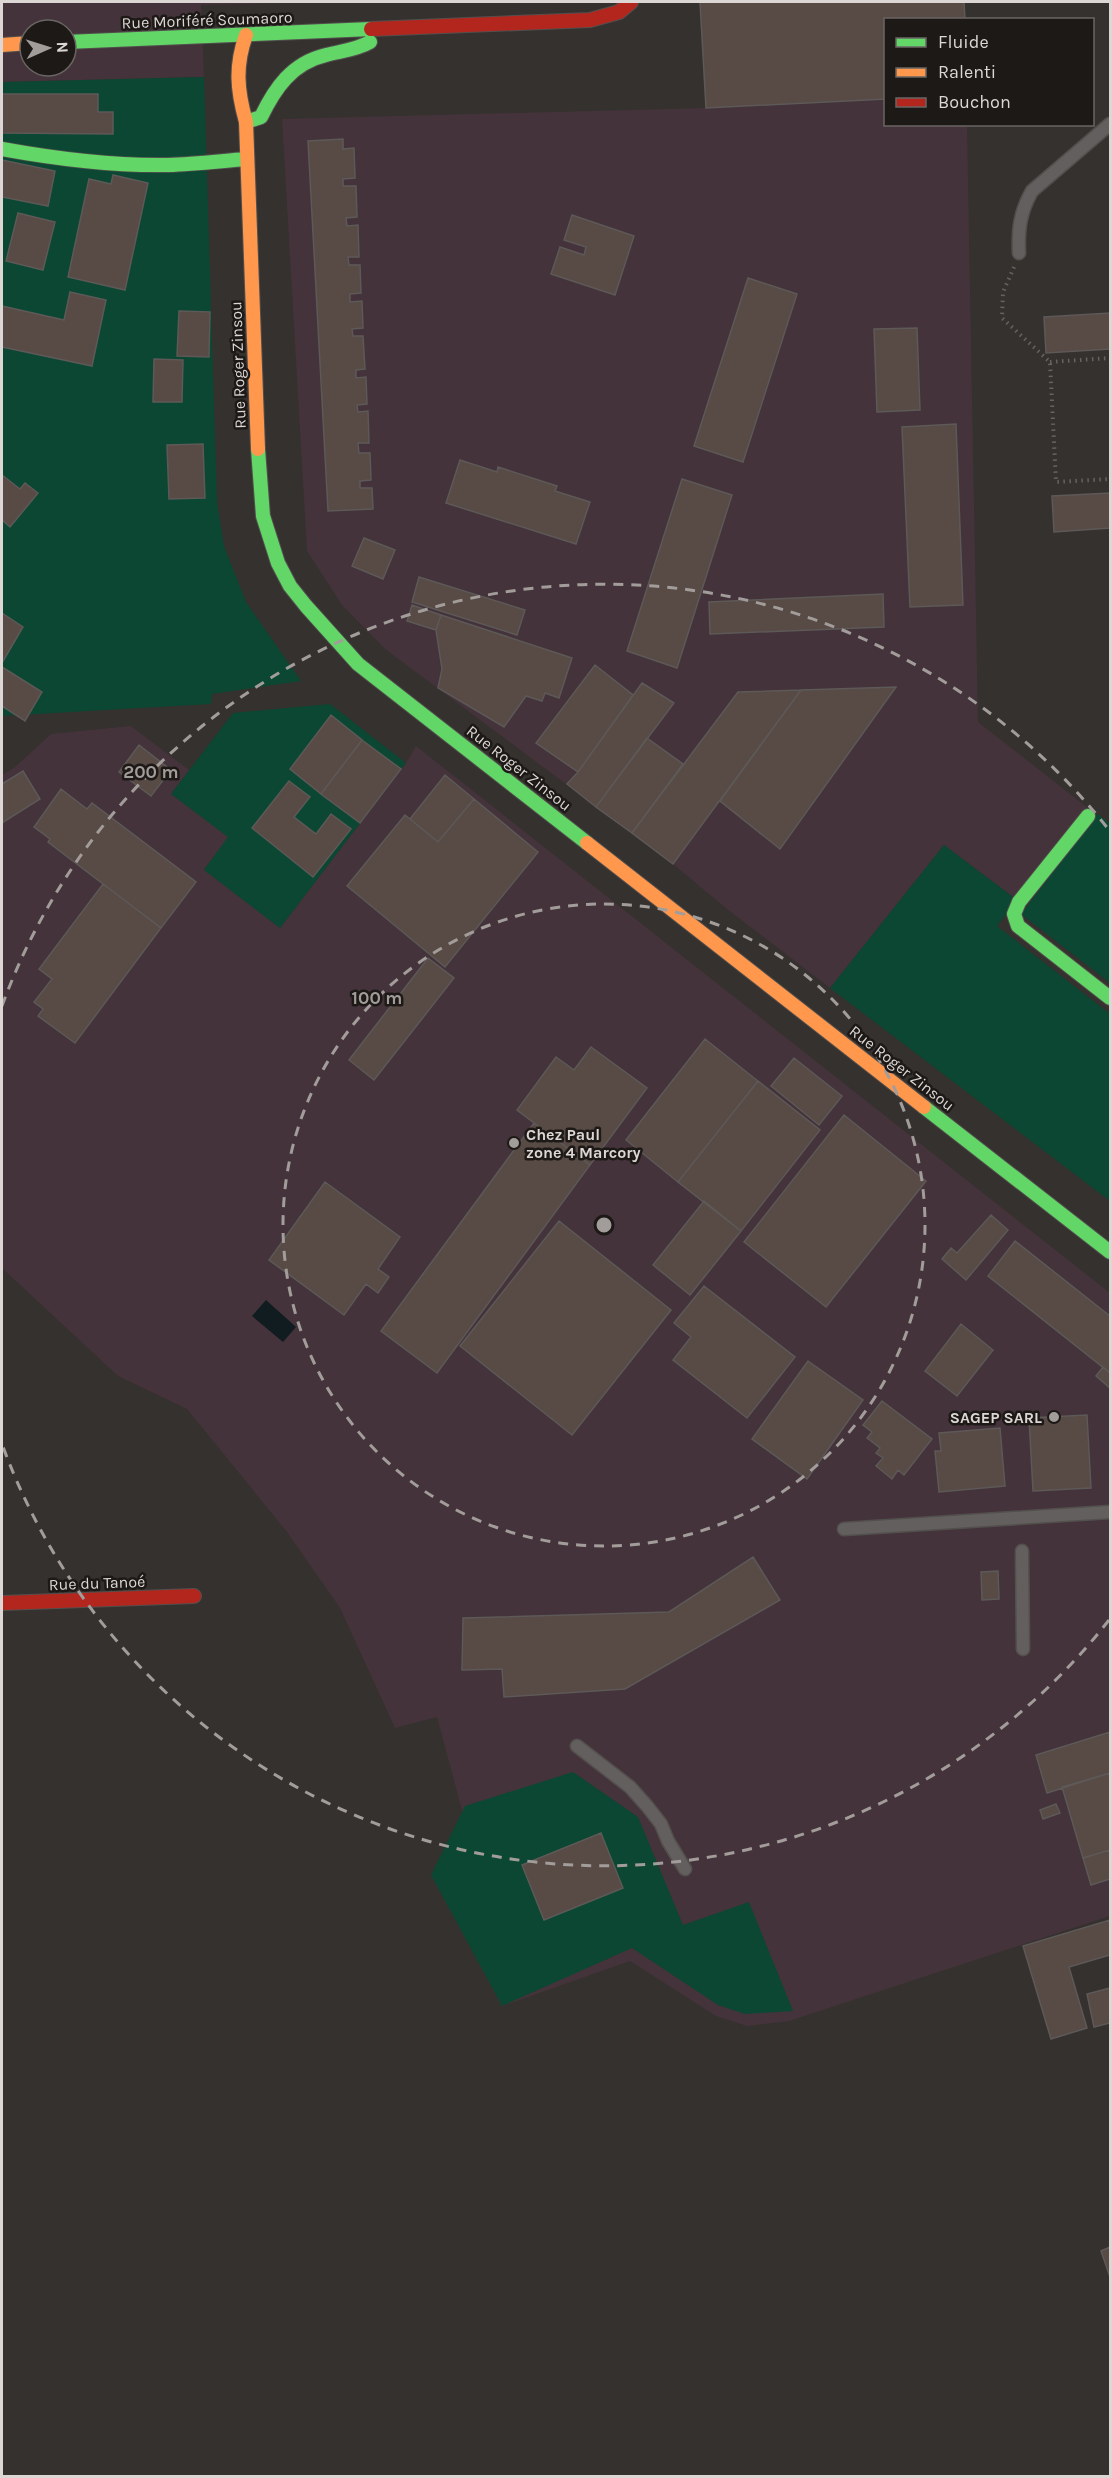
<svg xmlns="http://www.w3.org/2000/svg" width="1112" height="2478" viewBox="0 0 1112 2478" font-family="Karla,sans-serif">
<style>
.industrial{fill:#44333a;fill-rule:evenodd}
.green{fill:#0b4732}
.water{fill:#101c20}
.building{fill:#584a44;stroke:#5d5958;stroke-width:1.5}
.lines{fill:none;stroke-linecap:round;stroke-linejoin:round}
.lane-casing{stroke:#524f4d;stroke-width:15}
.fast-casing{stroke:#524f4d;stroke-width:16}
.slow-casing{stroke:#524f4d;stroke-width:16}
.jam-casing{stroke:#524f4d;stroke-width:16}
.path{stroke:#666362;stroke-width:4;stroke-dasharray:1.5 4.5;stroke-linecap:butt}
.lane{stroke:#625f5e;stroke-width:12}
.fast{stroke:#63d668;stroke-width:14}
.slow{stroke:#ff974d;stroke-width:14}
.jam{stroke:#b3261e;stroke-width:14}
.ring{fill:none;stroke:#a29d9a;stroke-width:3;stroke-dasharray:10 8}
.poi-dot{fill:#a29d9a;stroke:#1c1917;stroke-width:2}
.labels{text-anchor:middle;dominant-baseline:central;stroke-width:5;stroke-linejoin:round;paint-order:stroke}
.street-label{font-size:16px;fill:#dcd7d4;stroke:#1c1917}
.poi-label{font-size:16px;font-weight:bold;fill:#dcd7d4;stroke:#1c1917;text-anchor:start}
.centre{fill:#a29d9a;stroke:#1c1917;stroke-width:3}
.ring-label{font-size:18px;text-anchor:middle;font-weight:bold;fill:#a29d9a;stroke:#1c1917;stroke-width:5;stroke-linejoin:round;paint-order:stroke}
</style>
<rect width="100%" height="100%" fill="#35312f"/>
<path class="industrial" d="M 2,2 L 322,2 L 201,5 L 204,77 L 2,82 ZM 30,30 L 66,30 L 66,66 L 30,66 Z
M 700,2 L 964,2 L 965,19 L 886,20 L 886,124 L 967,125 L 978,722 L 1088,808 L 1017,900 L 944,845 L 830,988 L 727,909 L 673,864 L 385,649 L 342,605 L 307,551 L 282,119 L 706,108 Z
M 131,726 L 189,770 L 171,794 L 229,837 L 204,869 L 280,928 L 406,763 L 416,746 L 1110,1293 L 1110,1916 L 789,2021 L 747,2026 L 716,2016 L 630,1961 L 502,2006 L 431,1875 L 463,1814 L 437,1717 L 395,1728 L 340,1608 L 287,1532 L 187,1409 L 118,1376 L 2,1268 L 2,775 L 15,767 L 51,734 Z"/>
<path class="green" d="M 204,77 L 217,502 L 224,546 L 246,602 L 301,681 L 212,694 L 211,704 L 2,716 L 2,82 Z
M 330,704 L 406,763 L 280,928 L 204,870 L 228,837 L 171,794 L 233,713 Z
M 1098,814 L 1110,824 L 1110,983 L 1021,914 Z
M 944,845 L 1017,900 L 997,926 L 1110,1014 L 1110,1201 L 830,988 Z
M 573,1772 L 638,1817 L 683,1925 L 749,1902 L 793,2011 L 745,2014 L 718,2005 L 632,1948 L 502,2006 L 431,1875 L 465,1806 Z"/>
<path class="water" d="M 266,1300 L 296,1327 L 283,1342 L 252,1316 Z"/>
<path class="building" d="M 700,2 L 964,2 L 965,20 L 886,20 L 886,99 L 706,108 Z
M 2,94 L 98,94 L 98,112 L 113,112 L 113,134 L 2,133 Z
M 343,139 L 343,149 L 354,148 L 355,178 L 343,179 L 343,186 L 356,186 L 357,217 L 346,218 L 347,226 L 358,225 L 359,257 L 348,257 L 349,265 L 360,265 L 361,293 L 350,294 L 350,302 L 362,301 L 363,328 L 352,329 L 353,336 L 363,336 L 365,369 L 356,370 L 356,378 L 366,377 L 367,404 L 357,405 L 358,412 L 368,411 L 369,443 L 358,443 L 359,453 L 370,453 L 371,480 L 360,481 L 360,488 L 372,488 L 373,509 L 328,511 L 308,141 Z
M 2,160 L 55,171 L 48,206 L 2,197 Z
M 113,175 L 148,183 L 125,290 L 68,277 L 89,179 L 111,184 Z
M 18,213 L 55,222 L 43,270 L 6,261 Z
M 572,215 L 634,236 L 615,295 L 551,274 L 560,247 L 584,255 L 586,247 L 564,240 Z
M 748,278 L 797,294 L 743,462 L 694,446 Z
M 70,292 L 106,300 L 92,366 L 2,347 L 2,350 L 2,306 L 64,320 Z
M 179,311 L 210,312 L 209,357 L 177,356 Z
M 1110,313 L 1110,349 L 1046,353 L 1044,317 Z
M 917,328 L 920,410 L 877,412 L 874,329 Z
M 154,359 L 183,360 L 182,402 L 153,402 Z
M 956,424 L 963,605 L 910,607 L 902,427 Z
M 203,444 L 205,498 L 169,499 L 167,445 Z
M 460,460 L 497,472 L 498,467 L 557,486 L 555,491 L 590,502 L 576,544 L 446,503 Z
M 2,475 L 20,489 L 25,483 L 38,493 L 10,527 L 2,520 Z
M 682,479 L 732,495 L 677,668 L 627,651 Z
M 1110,493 L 1110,528 L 1054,532 L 1052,496 Z
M 364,538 L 395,550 L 383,579 L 352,566 Z
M 419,577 L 525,610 L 517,635 L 412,602 Z
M 883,594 L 884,627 L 710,634 L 709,602 Z
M 412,605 L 441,615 L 436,630 L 407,621 Z
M 2,613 L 23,627 L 2,663 Z
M 441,615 L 572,658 L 559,698 L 545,693 L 542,701 L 526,696 L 504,727 L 438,688 L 442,669 L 436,630 Z
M 595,665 L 633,695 L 578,772 L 536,743 Z
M 2,667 L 42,692 L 25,721 L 2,706 Z
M 642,683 L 674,703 L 596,807 L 567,784 L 578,772 Z
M 896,687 L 780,849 L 720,801 L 801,690 Z
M 801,690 L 673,864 L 632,833 L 738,692 Z
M 331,715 L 362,740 L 321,794 L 290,769 Z
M 647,738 L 683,764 L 632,833 L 596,807 Z
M 362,740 L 401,769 L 360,823 L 321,794 Z
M 139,745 L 171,770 L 151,796 L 119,772 Z
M 23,771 L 40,799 L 2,823 L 2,784 Z
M 445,775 L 474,799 L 438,842 L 410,819 Z
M 289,781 L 310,797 L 294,817 L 316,834 L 331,814 L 351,829 L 313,877 L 252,828 Z
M 61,789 L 87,809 L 92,803 L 196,882 L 161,928 L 48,842 L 50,839 L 34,827 Z
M 474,799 L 538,852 L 445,967 L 347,886 L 405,815 L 438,842 Z
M 103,884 L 161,928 L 75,1043 L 38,1016 L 43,1009 L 34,1002 L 52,979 L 39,969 Z
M 428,958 L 454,978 L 374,1080 L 349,1060 Z
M 705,1039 L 758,1081 L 678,1182 L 626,1140 Z
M 591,1047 L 647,1088 L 590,1165 L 517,1110 L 556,1057 L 574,1070 Z
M 794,1058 L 842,1096 L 819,1125 L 771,1086 Z
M 758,1081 L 820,1130 L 741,1231 L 678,1182 Z
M 844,1115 L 926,1181 L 826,1307 L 744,1242 Z
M 534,1123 L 590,1165 L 437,1373 L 381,1331 Z
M 325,1182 L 400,1237 L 378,1269 L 389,1277 L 378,1293 L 366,1284 L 344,1315 L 269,1260 Z
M 704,1201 L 741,1231 L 690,1295 L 653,1265 Z
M 991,1215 L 1008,1230 L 966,1280 L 942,1259 L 951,1248 L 957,1253 Z
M 559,1221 L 671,1310 L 572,1435 L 460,1346 Z
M 1015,1241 L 1110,1316 L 1110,1373 L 988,1276 Z
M 704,1286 L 795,1357 L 747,1418 L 673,1360 L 691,1337 L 674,1323 Z
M 961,1324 L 993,1350 L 957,1396 L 925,1371 Z
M 808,1361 L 863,1400 L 807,1479 L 752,1439 Z
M 1103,1367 L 1110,1373 L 1110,1388 L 1096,1376 Z
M 882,1401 L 932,1439 L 904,1475 L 898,1470 L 892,1479 L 876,1466 L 883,1458 L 876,1453 L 880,1448 L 867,1438 L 872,1432 L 863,1425 Z
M 1087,1415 L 1091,1488 L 1033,1491 L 1029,1418 Z
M 1000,1428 L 1005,1486 L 939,1492 L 935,1451 L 941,1451 L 939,1433 Z
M 753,1557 L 780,1600 L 625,1689 L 504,1697 L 502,1669 L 462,1670 L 463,1618 L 669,1612 Z
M 998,1571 L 999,1599 L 982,1600 L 981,1572 Z
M 1110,1732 L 1110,1773 L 1047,1793 L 1036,1755 Z
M 1110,1773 L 1110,1850 L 1083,1858 L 1062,1787 Z
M 1056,1804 L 1060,1813 L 1043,1819 L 1040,1810 Z
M 601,1833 L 623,1888 L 544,1920 L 522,1865 Z
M 1110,1850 L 1110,1879 L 1091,1885 L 1083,1858 Z
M 1110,1920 L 1110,1955 L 1069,1967 L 1087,2028 L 1051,2039 L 1023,1946 Z
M 1110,1988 L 1110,2023 L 1094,2027 L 1087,1994 Z
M 1110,2247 L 1110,2277 L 1101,2251 Z"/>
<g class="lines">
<defs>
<path id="lane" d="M 1019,253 C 1018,229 1020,212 1032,191 L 1110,124
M 844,1529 L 1110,1512
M 1022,1551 L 1023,1649
M 577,1746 L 630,1787 L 647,1806 L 661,1824 L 668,1841 L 685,1869"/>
<path id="fast" d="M 66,42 L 371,29
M 246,122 L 261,117 C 275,88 292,63 326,55 C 341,51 356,50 370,42
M 2,149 C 57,159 112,166 168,165 C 195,164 221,161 247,159
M 258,449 L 263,516 L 278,563 L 290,586 L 306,606 L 358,664 L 587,843
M 1088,816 L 1019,902 L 1014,914 L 1018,926 L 1110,998
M 924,1107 L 1110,1252"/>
<path id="slow" d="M 246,35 C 235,66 237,90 246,122 L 258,449
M 2,45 L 30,43
M 587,843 L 924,1107"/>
<path id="jam" d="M 371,29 L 590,20 L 619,12 L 631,2
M 2,1603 L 194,1596"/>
</defs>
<use href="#lane" class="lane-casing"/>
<use href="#fast" class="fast-casing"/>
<use href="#slow" class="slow-casing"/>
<use href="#jam" class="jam-casing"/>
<path class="path" d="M 1014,267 L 1003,292 L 1002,318 L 1050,362 L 1056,482 L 1110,479
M 1050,362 L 1110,358"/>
<use href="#lane" class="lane"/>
<use href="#fast" class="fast"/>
<use href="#slow" class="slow"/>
<use href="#jam" class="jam"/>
</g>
<g class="ring">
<circle cx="604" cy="1225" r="321"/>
<path d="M1109 1620A641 641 0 0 1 2 1444M2 1006A641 641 0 0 1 1109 830"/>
</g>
<g class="poi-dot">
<circle cx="514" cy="1143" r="6"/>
<circle cx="1054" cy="1417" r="6"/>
</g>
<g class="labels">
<g class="street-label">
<text transform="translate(207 20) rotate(-2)">Rue Moriféré Soumaoro</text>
<text transform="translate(238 365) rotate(-92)">Rue Roger Zinsou</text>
<text transform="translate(519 768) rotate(38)">Rue Roger Zinsou</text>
<text transform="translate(902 1068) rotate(38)">Rue Roger Zinsou</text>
<text transform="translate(97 1583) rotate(-2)">Rue du Tanoé</text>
</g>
<g class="poi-label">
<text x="526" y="1134">Chez Paul<tspan x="526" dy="18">zone 4 Marcory</tspan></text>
<text x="1042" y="1417" text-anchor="end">SAGEP SARL</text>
</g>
</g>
<circle cx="604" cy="1225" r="9" class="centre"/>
<g class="ring-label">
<text x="151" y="778">200 m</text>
<text x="377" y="1004">100 m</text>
</g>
<rect width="1112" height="2478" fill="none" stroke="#dcd7d4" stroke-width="6"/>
<rect x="884" y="18" width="210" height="108" fill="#1c1917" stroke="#696563" stroke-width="1.5"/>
<rect x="896" y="38" width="30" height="9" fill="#63d668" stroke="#696563" stroke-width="1.5"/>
<text x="938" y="48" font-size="18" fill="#dcd7d4">Fluide</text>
<rect x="896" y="68" width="30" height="9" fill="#ff974d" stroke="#696563" stroke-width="1.5"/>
<text x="938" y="78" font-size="18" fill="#dcd7d4">Ralenti</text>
<rect x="896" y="98" width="30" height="9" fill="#b3261e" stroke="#696563" stroke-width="1.5"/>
<text x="938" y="108" font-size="18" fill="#dcd7d4">Bouchon</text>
<g transform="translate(48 48) rotate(87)"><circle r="28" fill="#1c1917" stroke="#696563" stroke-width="1.5"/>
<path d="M0-4.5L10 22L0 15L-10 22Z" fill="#a29d9a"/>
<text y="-9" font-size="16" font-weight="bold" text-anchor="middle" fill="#dcd7d4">N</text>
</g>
</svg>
